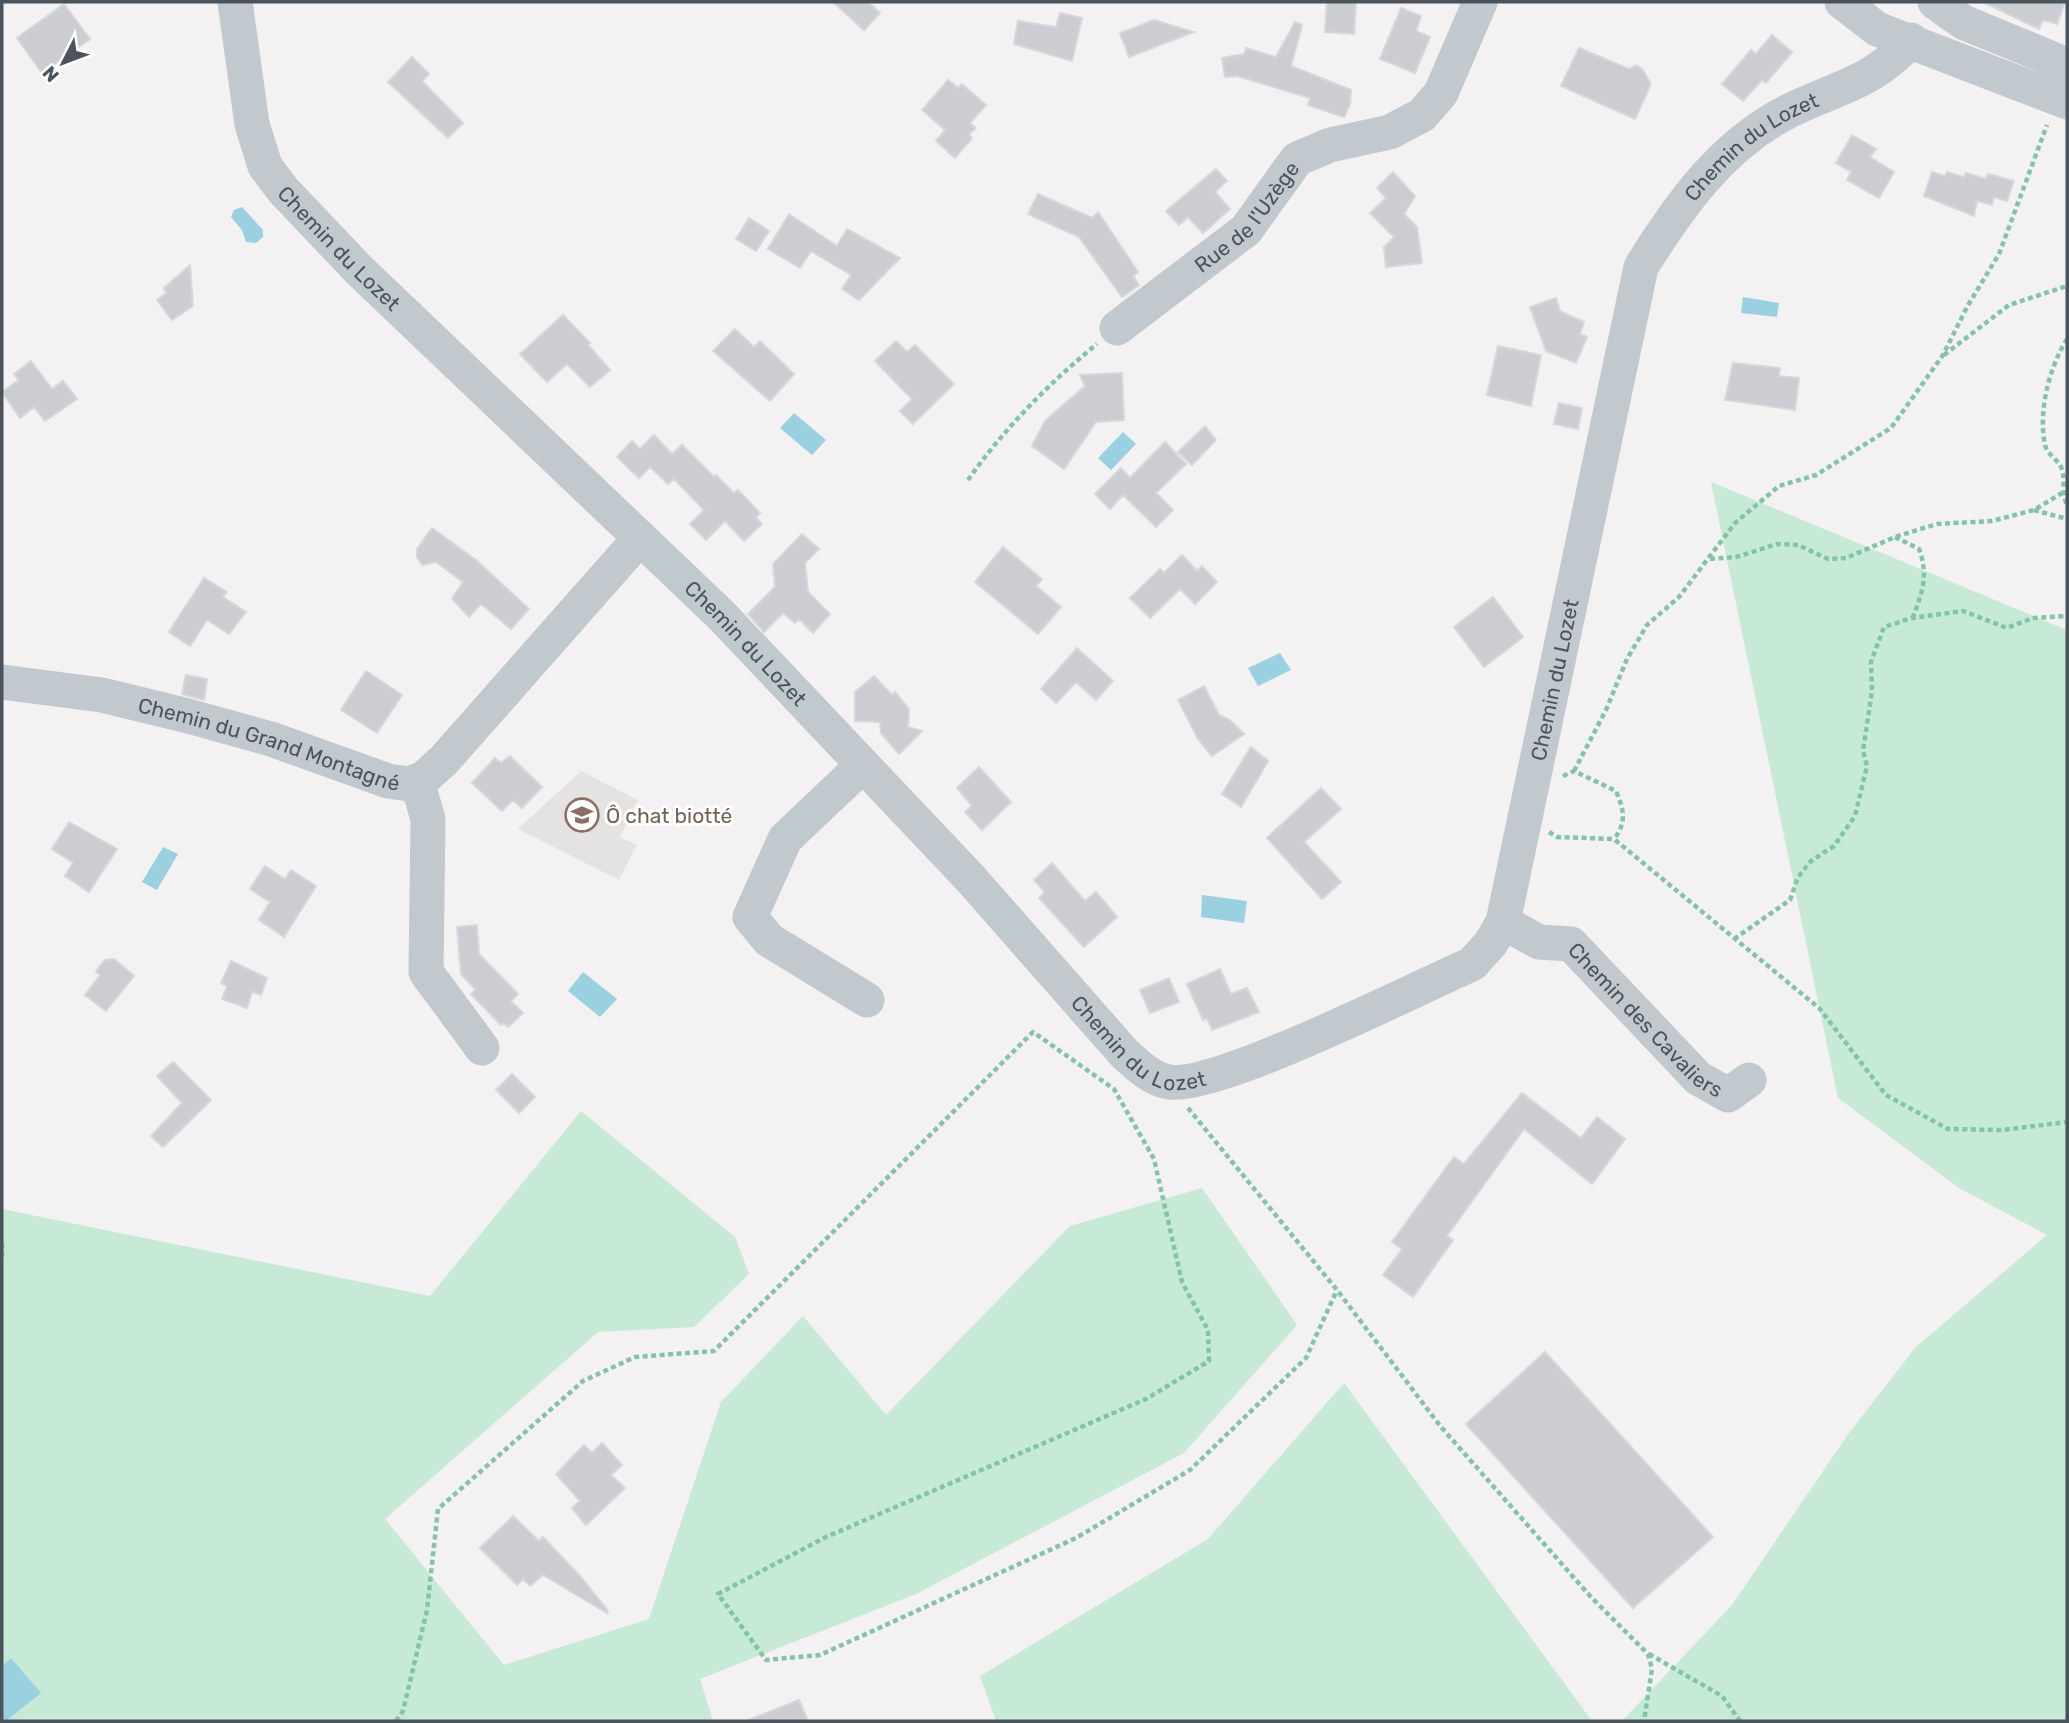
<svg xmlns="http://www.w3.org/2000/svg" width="2069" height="1723" viewBox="0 0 2069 1723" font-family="Rubik,sans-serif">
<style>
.education{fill:#e4e3e2}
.green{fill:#c6ead5}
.water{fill:#99d1e1}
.building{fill:#cccdd3;stroke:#d6d7db;stroke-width:2}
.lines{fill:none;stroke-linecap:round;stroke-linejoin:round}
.path{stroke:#82c4a5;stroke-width:4.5;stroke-dasharray:5 3.5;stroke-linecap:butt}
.minor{stroke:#c1c8ce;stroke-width:35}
.labels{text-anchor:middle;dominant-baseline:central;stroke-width:6;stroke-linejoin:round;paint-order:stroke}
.street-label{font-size:21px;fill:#4b545c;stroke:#fff}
.education-label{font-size:21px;fill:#785e54;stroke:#fff;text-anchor:start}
</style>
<rect width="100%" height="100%" fill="#f3f1f1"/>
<path class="education" d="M 581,771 L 638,800 L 620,837 L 637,845 L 619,880 L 518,829 Z"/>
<path class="green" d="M 1711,482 L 2067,630 L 2067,1721 L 1622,1721 L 1732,1605 L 1849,1433 L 1915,1348 L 2047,1235 L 1959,1188 L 1838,1098 Z
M 581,1111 L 735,1237 L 749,1274 L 694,1327 L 598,1332 L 385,1519 L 504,1665 L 649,1619 L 721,1402 L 803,1316 L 886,1415 L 1070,1226 L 1202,1188 L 1297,1325 L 1184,1453 L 916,1594 L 700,1679 L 713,1721 L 2,1721 L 2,1209 L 430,1296 Z
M 1344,1383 L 1592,1721 L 996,1721 L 980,1676 L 1208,1539 Z"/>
<path class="water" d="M 242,207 L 263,230 L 263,237 L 256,243 L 246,242 L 242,230 L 231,217 L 234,210 Z
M 1743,297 L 1779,303 L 1777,317 L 1741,313 Z
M 794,413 L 826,440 L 812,455 L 780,428 Z
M 1123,432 L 1136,444 L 1111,470 L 1098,458 Z
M 1280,653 L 1291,670 L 1258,686 L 1248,668 Z
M 163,847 L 178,854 L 157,890 L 142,882 Z
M 1202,895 L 1247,901 L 1244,923 L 1201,917 Z
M 583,972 L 617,999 L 600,1017 L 568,991 Z
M 11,1658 L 41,1693 L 6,1721 L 2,1716 L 2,1666 Z"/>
<path class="building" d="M 833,2 L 868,2 L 880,13 L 864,30 Z
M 1327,2 L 1356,2 L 1354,34 L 1325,32 Z
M 1983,2 L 2065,2 L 2057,24 L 2043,20 L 2039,29 Z
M 64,4 L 90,39 L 42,73 L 17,38 Z
M 1401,8 L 1421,16 L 1416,31 L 1430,37 L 1415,73 L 1380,59 Z
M 1060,13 L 1082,18 L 1072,61 L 1014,44 L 1018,21 L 1056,27 Z
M 1154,20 L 1194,32 L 1129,57 L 1120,33 Z
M 1295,22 L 1302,25 L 1291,66 L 1351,90 L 1350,105 L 1344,117 L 1308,105 L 1310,98 L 1237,76 L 1225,77 L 1222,58 L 1244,54 L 1246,48 L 1276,57 Z
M 1772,35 L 1792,52 L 1766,83 L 1762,80 L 1743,101 L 1722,84 L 1751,50 L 1756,54 Z
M 1579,48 L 1629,69 L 1636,65 L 1642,69 L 1651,84 L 1635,119 L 1561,86 Z
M 412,57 L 429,74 L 422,81 L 463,123 L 448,138 L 388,82 Z
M 948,80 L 958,88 L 962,84 L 986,105 L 970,123 L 976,128 L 969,134 L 972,138 L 955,158 L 936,141 L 945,130 L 922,110 Z
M 1852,135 L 1876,149 L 1870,157 L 1894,172 L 1879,198 L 1847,180 L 1851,172 L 1836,163 Z
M 1216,169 L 1227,181 L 1215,192 L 1230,209 L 1203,233 L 1188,217 L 1179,225 L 1166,211 Z
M 1393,172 L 1415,196 L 1404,214 L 1417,227 L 1422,263 L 1386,267 L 1384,247 L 1394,237 L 1370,213 L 1386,198 L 1377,188 Z
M 1932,172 L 1945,176 L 1947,172 L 1964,177 L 1966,173 L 1986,179 L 1988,174 L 2014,181 L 2007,201 L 1994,197 L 1992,205 L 1977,201 L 1974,216 L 1924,196 Z
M 1038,194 L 1092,218 L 1098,212 L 1138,272 L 1133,276 L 1139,285 L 1122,297 L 1079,237 L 1028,214 Z
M 789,214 L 837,246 L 847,229 L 900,258 L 859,300 L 842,289 L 851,275 L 811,251 L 800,268 L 768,249 Z
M 749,218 L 769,231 L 756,251 L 736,239 Z
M 190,265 L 193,306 L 172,320 L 157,300 L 166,293 L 164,288 Z
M 1556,298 L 1560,311 L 1584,322 L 1580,334 L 1587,337 L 1576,363 L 1546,351 L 1530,307 Z
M 563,315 L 590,343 L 588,345 L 610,370 L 590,387 L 567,364 L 547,382 L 520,354 Z
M 735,329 L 754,347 L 760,341 L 794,374 L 770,401 L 713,351 Z
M 896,341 L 907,352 L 915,345 L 954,384 L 913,424 L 900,411 L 912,399 L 875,361 Z
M 1498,346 L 1541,355 L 1531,406 L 1487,395 Z
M 31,361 L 52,389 L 63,381 L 77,399 L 45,421 L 34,407 L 20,418 L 2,392 L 19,380 L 14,374 Z
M 1733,363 L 1780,368 L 1779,376 L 1799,378 L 1795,410 L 1725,400 Z
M 1122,373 L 1124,420 L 1096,422 L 1064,469 L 1032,446 L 1045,421 L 1085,386 L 1080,375 Z
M 1559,403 L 1582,408 L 1578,429 L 1554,424 Z
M 1205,426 L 1216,440 L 1192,465 L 1178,452 Z
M 654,435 L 672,454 L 682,445 L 714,477 L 716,475 L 734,493 L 738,490 L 760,513 L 756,517 L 762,524 L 744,541 L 725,521 L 706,540 L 690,524 L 704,510 L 674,479 L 668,484 L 650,467 L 639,478 L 617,457 L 632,441 L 640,449 Z
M 1165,442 L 1186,464 L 1156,493 L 1173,510 L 1156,527 L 1123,495 L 1110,509 L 1095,494 L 1121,468 L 1130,478 Z
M 432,528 L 476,560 L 529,609 L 511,629 L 481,604 L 469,617 L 452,599 L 463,582 L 436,562 L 422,565 L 417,557 L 417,549 Z
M 802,534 L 819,549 L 805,563 L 808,592 L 830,614 L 813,633 L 799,619 L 795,623 L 783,613 L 764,632 L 748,614 L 775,587 L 773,564 Z
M 1003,547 L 1042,579 L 1036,586 L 1061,607 L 1038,634 L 975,582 Z
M 1182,555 L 1197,571 L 1202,566 L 1217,582 L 1195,604 L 1180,589 L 1150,618 L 1130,598 L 1160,569 L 1164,573 Z
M 204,578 L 227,592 L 223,597 L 246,612 L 229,634 L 207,620 L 190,646 L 169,632 Z
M 1493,597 L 1523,637 L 1484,667 L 1454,627 Z
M 1077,648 L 1113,681 L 1096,700 L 1076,682 L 1056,703 L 1041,689 Z
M 366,671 L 402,695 L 377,733 L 341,710 Z
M 186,675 L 207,679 L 204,700 L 182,694 Z
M 874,676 L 892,695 L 895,692 L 909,709 L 908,727 L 922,731 L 899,754 L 881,733 L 880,722 L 855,721 L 855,692 Z
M 1204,686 L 1219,715 L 1230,720 L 1244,734 L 1212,756 L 1198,739 L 1178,700 Z
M 1251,747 L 1268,761 L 1241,807 L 1222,794 Z
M 510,756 L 542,787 L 522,808 L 513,800 L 502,811 L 472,783 L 495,758 L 501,763 Z
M 979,767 L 1011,802 L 982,830 L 965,812 L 972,806 L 957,788 Z
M 1321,788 L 1341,809 L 1304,842 L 1341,882 L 1322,899 L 1267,838 Z
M 69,822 L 117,849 L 89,892 L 65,876 L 73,863 L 52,849 Z
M 1052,863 L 1085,901 L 1096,892 L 1117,917 L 1084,947 L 1039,898 L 1045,892 L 1034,880 Z
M 265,866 L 285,879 L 291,870 L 316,886 L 284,937 L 259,920 L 270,902 L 250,889 Z
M 477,925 L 479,954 L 518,994 L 511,1001 L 523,1013 L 508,1027 L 503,1023 L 501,1025 L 471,994 L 476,990 L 461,974 L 457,927 Z
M 114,959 L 134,976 L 106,1011 L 85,995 L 100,975 L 96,971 L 105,960 Z
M 231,961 L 267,978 L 261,995 L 252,992 L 247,1008 L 222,999 L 227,986 L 221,983 Z
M 1220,969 L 1231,994 L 1247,988 L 1259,1012 L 1212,1030 L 1207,1018 L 1203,1020 L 1187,984 Z
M 1169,978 L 1179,1002 L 1150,1013 L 1140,990 Z
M 173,1062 L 211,1100 L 163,1147 L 151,1136 L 182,1103 L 157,1076 Z
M 512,1074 L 535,1097 L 519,1113 L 496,1090 Z
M 1522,1093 L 1581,1138 L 1597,1117 L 1625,1139 L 1592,1184 L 1524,1129 L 1447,1236 L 1453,1240 L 1413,1297 L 1383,1275 L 1402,1249 L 1392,1242 L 1454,1157 L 1464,1164 Z
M 1545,1352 L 1713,1537 L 1633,1608 L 1466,1424 Z
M 602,1443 L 622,1465 L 611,1475 L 625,1488 L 586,1525 L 572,1508 L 580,1501 L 556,1474 L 584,1445 L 592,1453 Z
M 513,1516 L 539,1541 L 543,1537 L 580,1576 L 608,1611 L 607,1613 L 543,1575 L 530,1586 L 523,1579 L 517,1585 L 480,1548 Z
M 799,1700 L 808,1721 L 749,1721 L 748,1720 Z"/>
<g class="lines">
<path class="path" d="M 2067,339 C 2049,368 2038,411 2045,445 C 2047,454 2057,459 2061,467 C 2066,478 2061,492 2067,505
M 1944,355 L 2009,305 L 2067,286
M 968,480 C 1003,430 1049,383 1097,344
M 2034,510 L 2067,519
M 1895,537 L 1919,549 C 1929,575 1922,593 1913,617
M 1710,559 L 1736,557 L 1777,544 L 1798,545 L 1828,559 L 1846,558 L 1895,537 L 1937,524 L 1992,521 L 2034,510 L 2062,493
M 1574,771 L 1606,710 L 1627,659 L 1647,625 L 1679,597 L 1735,523 L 1779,486 L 1816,475 L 1891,428 L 1943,355 L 1967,307 L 1999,254 L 2047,125
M 1563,776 L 1574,771 L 1616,791 C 1624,810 1627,822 1614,839
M 1549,832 L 1557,837 L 1614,839 L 1819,1008 L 1886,1095 L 1948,1129 L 2002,1130 L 2067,1122
M 1734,939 L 1790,900 L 1798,877 L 1811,861 L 1834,846 L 1855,816 L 1867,766 L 1863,751 L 1872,691 L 1871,662 L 1884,627 L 1912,618 L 1963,611 L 2007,628 L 2033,618 L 2067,616
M 1188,1108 L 1337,1290 L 1441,1427 L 1590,1596 L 1648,1654 L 1652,1669 L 1644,1721
M 2,1243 L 2,1260
M 1649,1654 L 1722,1696 L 1740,1721
M 396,1721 L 403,1711 L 427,1610 L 438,1509 L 583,1381 L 635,1357 L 714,1351 L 1033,1032 L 1114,1089 L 1154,1159 L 1182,1282 L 1208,1330 L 1209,1361 L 1146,1399 L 826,1537 L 718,1594 L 766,1660 L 820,1655 L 1076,1538 L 1190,1470 L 1306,1358 L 1337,1290"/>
<g class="minor">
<path id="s1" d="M 235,2 L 252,124 L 265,166 L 283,190 L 359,270 L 721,615 L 970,878 L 1124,1053 C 1137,1065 1151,1079 1169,1082 C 1216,1090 1417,988 1472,964 L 1491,943 L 1503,922 L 1641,267 C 1679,206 1721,146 1787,112 C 1837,87 1872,84 1911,40"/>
<path d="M 1842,2 L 1877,29 L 2067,102"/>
<path d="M 1935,2 L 1963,22 L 2067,65"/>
<path id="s2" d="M 1117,328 L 1246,230 L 1297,159 L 1330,145 L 1390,132 L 1422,115 L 1441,93 L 1480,2"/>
<path id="s3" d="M 2,682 L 102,695 L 188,716 L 271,739 L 388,781 L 409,784 L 423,779 L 444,760 L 640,538"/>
<path d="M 863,765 L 785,839 L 750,917 L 769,940 L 867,1000"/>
<path d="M 417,781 L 428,819 L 426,972 L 482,1048"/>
<path id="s4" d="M 1503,922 L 1539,942 L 1571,944 L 1698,1078 L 1728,1095 L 1749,1080"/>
</g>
</g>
<defs>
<symbol id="school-ring" viewBox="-11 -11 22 22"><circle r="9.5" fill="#fff" stroke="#8d6e63" stroke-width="1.5"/><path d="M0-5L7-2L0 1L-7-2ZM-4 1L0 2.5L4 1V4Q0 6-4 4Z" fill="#8d6e63"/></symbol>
</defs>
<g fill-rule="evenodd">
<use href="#school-ring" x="563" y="796" width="38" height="38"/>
</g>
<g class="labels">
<g class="street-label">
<text stroke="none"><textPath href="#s1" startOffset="2672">Chemin du Lozet</textPath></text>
<text stroke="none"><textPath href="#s2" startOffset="172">Rue de l'Uzège</textPath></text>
<text stroke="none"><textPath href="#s1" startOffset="278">Chemin du Lozet</textPath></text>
<text stroke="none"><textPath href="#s1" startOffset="845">Chemin du Lozet</textPath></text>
<text stroke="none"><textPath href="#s1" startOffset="2084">Chemin du Lozet</textPath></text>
<text stroke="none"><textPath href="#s3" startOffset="275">Chemin du Grand Montagné</textPath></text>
<text stroke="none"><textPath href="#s4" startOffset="180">Chemin des Cavaliers</textPath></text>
<text stroke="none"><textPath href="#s1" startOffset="1412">Chemin du Lozet</textPath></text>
</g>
<g class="education-label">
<text x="606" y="815">Ô chat biotté</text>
</g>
</g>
<rect width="2069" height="1723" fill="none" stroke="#4b545c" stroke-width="7"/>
<g transform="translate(63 63) rotate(228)" stroke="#ffffff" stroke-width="5" paint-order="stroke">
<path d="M0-5L12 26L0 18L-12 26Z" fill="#4b545c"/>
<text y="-10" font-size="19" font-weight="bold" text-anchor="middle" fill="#4b545c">N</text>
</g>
</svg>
